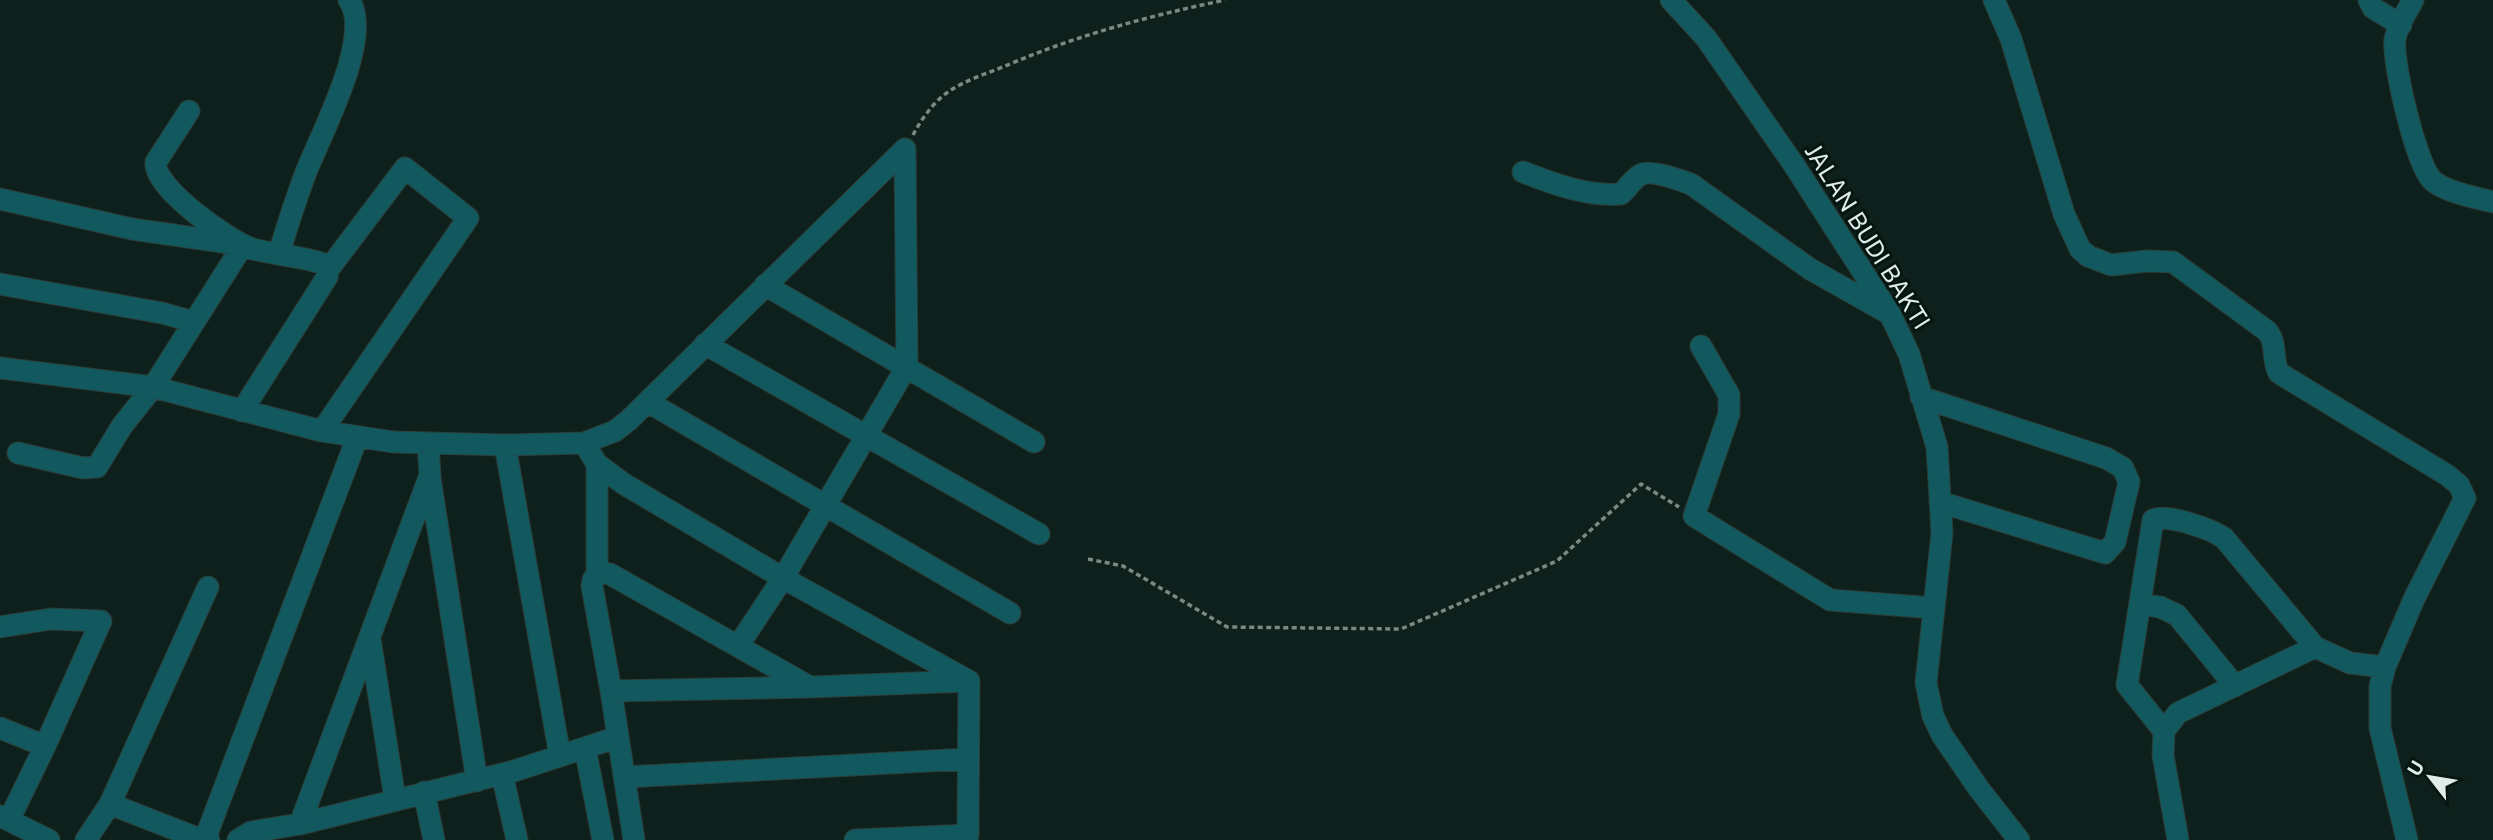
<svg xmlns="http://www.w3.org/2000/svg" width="2493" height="840" viewBox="0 0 2493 840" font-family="'Public Sans',sans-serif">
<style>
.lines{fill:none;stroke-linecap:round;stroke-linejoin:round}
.minor-casing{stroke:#2c3d38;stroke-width:23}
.path{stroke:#7a8985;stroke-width:3.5;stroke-dasharray:5 3.5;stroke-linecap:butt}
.minor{stroke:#11595e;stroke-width:21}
.labels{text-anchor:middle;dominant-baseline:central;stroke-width:6;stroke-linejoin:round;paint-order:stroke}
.street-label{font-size:24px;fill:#e1ece9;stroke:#051612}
</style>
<rect width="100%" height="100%" fill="#0e201b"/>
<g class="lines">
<defs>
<path id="minor" d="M 1671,0 L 1706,38 L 1794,165 L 1890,314 L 1909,354 L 1937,447 L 1942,533 L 1926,683 L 1933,716 L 1942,735 L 1979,789 L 2019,840
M 1994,0 L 2011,39 L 2064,214 L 2080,249 L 2088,256 L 2111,265 L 2147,261 L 2173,262 L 2267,331 C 2278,344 2271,359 2279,373 L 2447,475 L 2459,485 L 2465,498 L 2414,599 L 2385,667 L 2380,686 L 2380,728 L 2407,840
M 2369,0 L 2373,8 L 2401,25
M 2413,0 C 2407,12 2397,26 2395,39 C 2392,62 2416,164 2432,180 C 2444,192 2477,198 2493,202
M 189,111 L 156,162 C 152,187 230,242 253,249 C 275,255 299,256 321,263 L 328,270 L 327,277 L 242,411
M 1523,172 C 1554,184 1588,197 1621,194 C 1628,188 1633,178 1642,174 C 1652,170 1680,180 1691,184 L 1810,269 L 1888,313
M 0,199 L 132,229 L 243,245 L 153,387 L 122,426 L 97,467 L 83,468 L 18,453
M 279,254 C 287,226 296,199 306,172 C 321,134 374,36 349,0
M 0,284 L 162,313 L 194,322
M 765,285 L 1034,442
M 705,344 L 1039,534
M 1701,346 L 1729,395 L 1729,414 L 1694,516 L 1830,600 L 1934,608
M 0,368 L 153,387 L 322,431 L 393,442 L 505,445 L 584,443 L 615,431 L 629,420 L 905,149
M 1921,397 L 2106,458 L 2123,468 L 2129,482 L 2115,542 L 2105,553 L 1940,502
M 648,402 L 1010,613
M 322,431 L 468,218 L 405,168 L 328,270
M 584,443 L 597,464 L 624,484 L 783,578 L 969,681
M 505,445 L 560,756
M 430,478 L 477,781
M 597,573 L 597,464
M 2140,604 L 2160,607 L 2177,615 L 2235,686
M 0,627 L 51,619 L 101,621 L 45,746
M 370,639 L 395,799
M 738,646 L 783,578 L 907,366 L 905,149
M 611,691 L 810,687 L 969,681
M 0,728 L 45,746 L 9,820
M 2164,731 L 2127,685 L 2153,520 C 2166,513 2211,529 2224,538 L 2315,647
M 585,748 L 603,840
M 502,774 L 517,840
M 625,777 L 968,759
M 424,792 L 434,840
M 110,804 L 197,838 L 209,840
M 0,816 L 49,840
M 300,824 L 430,475 L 428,444
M 205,839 L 357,438
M 86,840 L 110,804 L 208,587
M 238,840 L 251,832 L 300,824 L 514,771 L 618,737
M 634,840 L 611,691 L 592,586 L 593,580 L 599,572 L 610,574 L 810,687
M 855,840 L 968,835 L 969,681
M 2178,840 L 2163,755 L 2164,731 L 2178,713 L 2315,647 L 2350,663 L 2385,667"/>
</defs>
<use href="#minor" class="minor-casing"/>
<path class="path" d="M 913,135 C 922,118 935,100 951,90 C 968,79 991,72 1010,64 C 1081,34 1149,16 1225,0
M 1088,559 L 1123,566 L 1227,627 L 1401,629 L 1557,561 L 1641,484 L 1679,507"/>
<use href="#minor" class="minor"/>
</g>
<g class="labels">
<g class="street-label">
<text transform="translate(1868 236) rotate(58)">JALAN BUDI BAKTI</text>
</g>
</g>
<g transform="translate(2430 777) rotate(301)" stroke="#051612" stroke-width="5" paint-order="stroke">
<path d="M0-5L12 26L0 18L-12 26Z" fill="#e1ece9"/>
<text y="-10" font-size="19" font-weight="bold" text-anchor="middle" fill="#e1ece9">U</text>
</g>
</svg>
